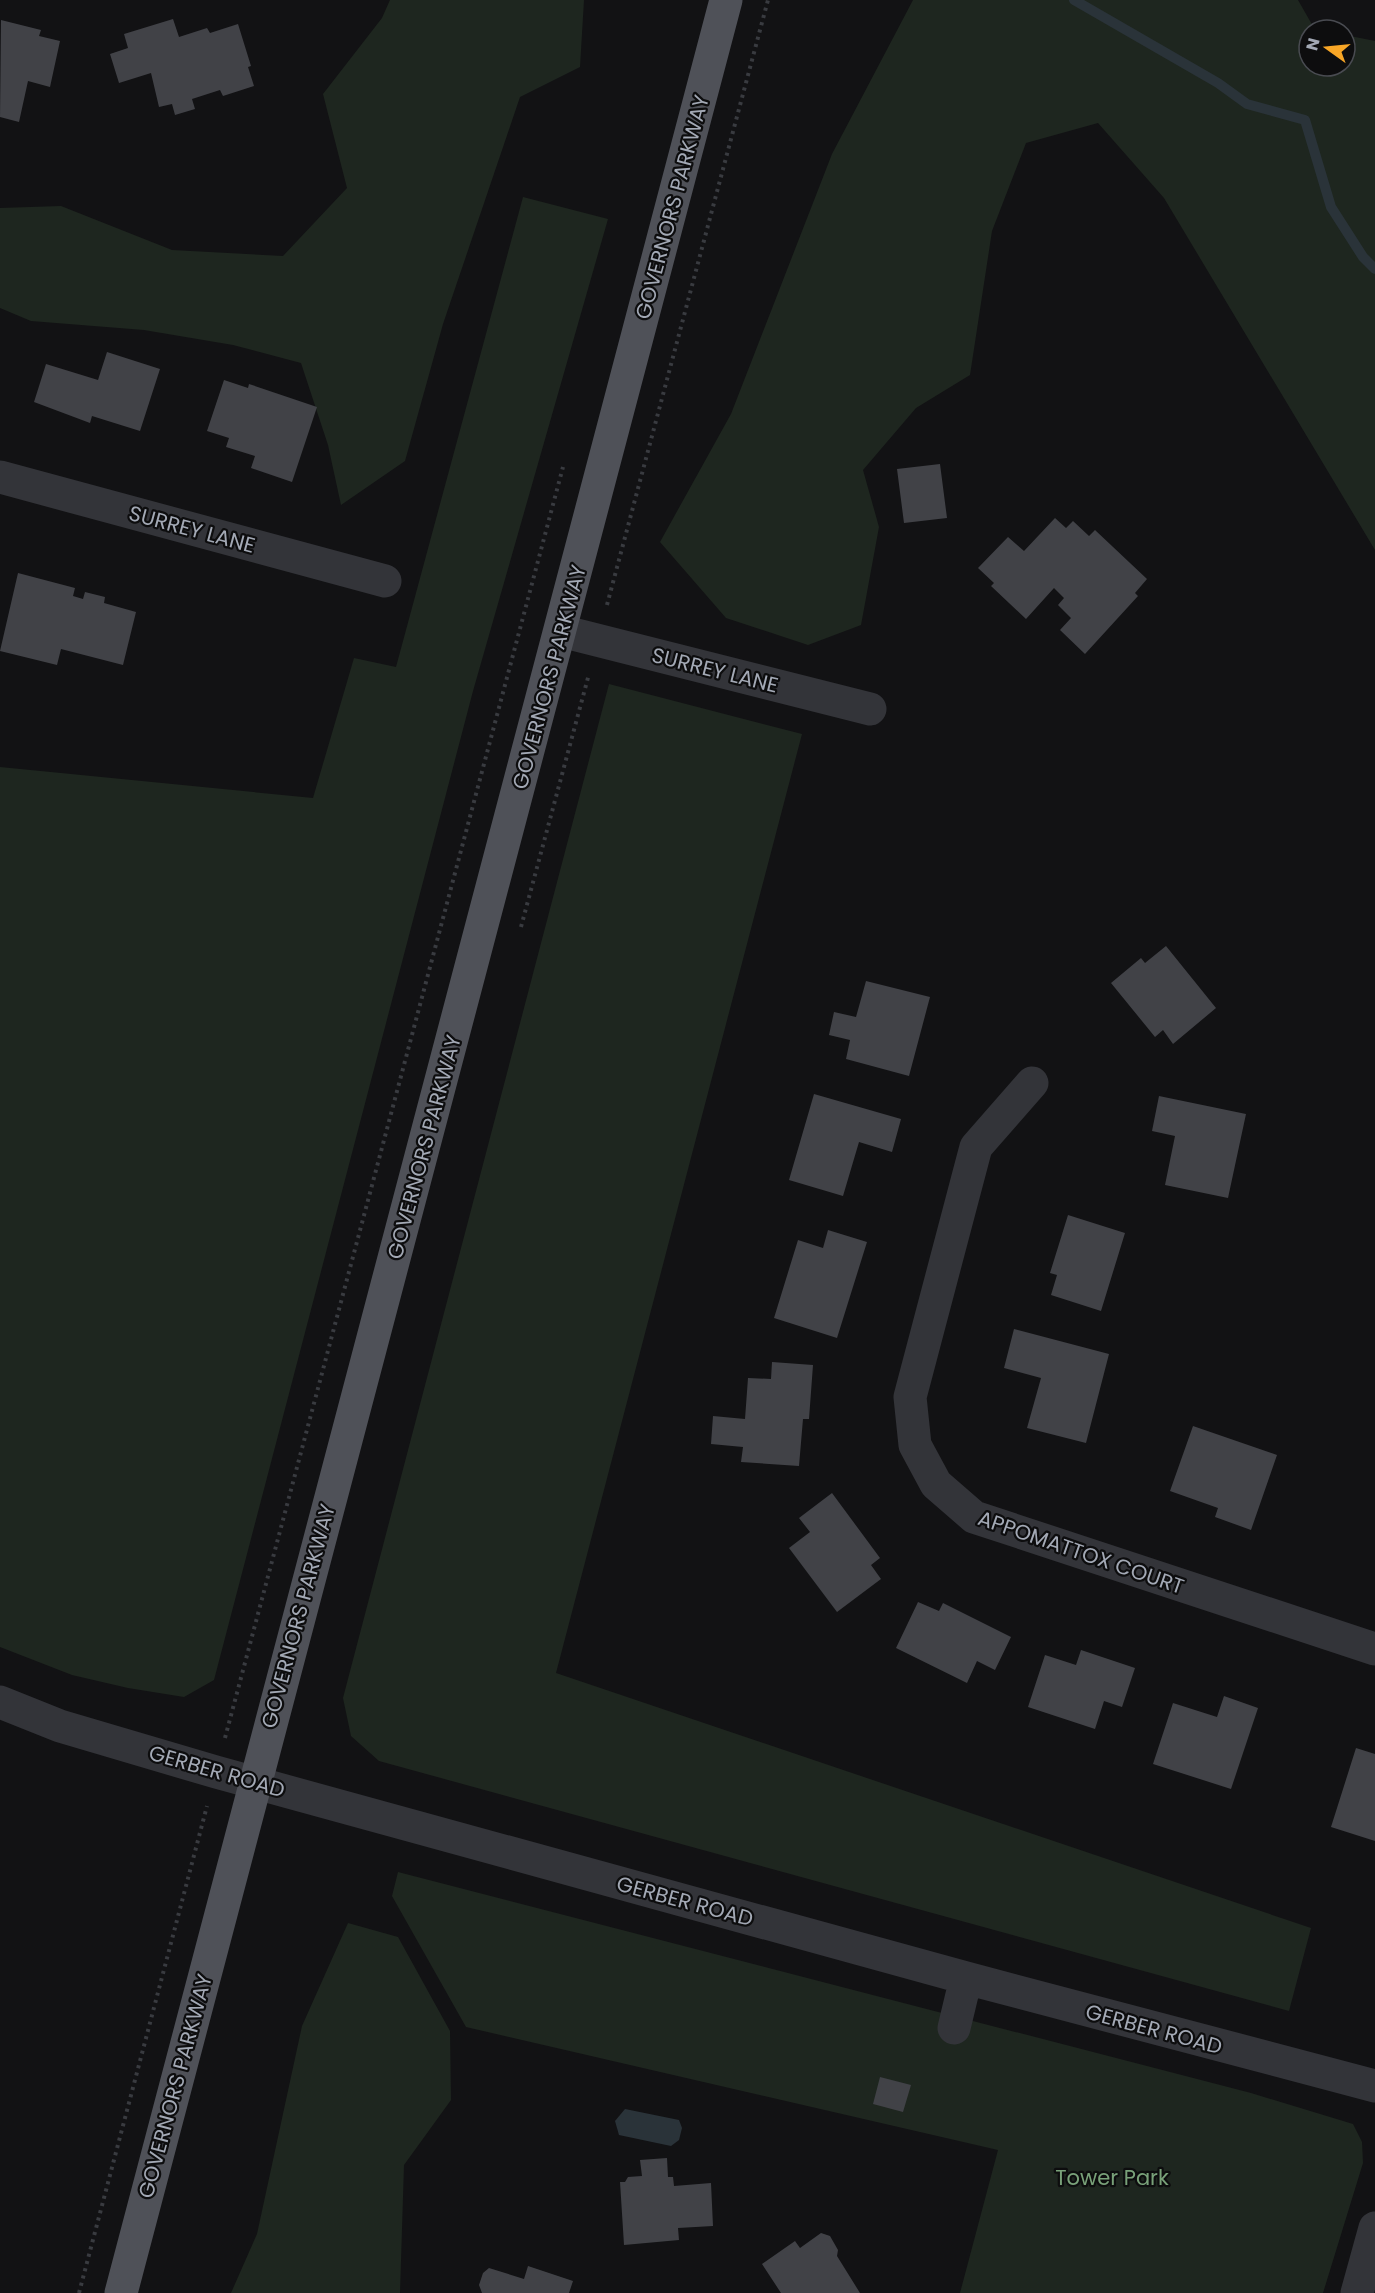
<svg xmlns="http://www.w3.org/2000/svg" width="1375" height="2293" viewBox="0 0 1375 2293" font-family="Poppins,sans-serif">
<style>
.green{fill:#1e261f}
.water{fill:#2a3339}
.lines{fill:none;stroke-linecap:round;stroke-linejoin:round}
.stream{stroke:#2a3339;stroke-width:10}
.building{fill:#414247}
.path{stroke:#393b40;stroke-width:4;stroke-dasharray:3 4.5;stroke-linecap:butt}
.minor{stroke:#333439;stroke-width:33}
.major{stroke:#4f5158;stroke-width:33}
.labels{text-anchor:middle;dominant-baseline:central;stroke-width:4.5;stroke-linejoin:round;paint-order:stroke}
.street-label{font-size:21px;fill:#a3a9b5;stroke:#0d0d0e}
.park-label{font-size:21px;fill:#79a179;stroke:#0d0d0e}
</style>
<rect width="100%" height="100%" fill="#121214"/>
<path class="green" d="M 390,0 L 584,0 L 580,67 L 520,97 L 443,324 L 405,461 L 341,505 L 328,445 L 301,363 L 233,345 L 144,330 L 31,321 L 0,308 L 0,208 L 61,206 L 172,250 L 283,256 L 347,188 L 323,94 L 382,18 Z
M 913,0 L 1298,0 L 1314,28 L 1324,30 L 1309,30 L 1309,66 L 1345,66 L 1345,35 L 1375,41 L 1375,550 L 1164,198 L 1098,123 L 1026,143 L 992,231 L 970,375 L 916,408 L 863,470 L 879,527 L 861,625 L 808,645 L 726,618 L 660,542 L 731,414 L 832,154 Z
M 523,197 L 608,219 L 473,691 L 214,1680 L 184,1697 L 128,1688 L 72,1675 L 0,1647 L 0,767 L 313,798 L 354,658 L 396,667 Z
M 609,684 L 802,734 L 556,1673 L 1311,1928 L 1289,2011 L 379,1761 L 351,1736 L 343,1698 Z
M 398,1872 L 1251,2093 L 1353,2124 L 1362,2142 L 1363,2163 L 1323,2293 L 960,2293 L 998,2150 L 466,2027 L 392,1896 Z
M 348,1923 L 398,1937 L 450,2031 L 451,2100 L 404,2165 L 400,2293 L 231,2293 L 257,2234 L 302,2026 Z"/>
<path class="water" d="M 625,2109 L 679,2120 L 682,2128 L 679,2140 L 671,2146 L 619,2135 L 615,2121 Z"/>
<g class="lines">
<path class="stream" d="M 1074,0 L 1218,83 L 1247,104 L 1305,120 L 1331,207 L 1363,257 L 1375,269"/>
</g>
<path class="building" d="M 173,19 L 179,37 L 207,28 L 210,33 L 238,24 L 251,66 L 248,67 L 254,86 L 223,96 L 220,90 L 192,99 L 195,109 L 175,115 L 172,104 L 159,107 L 151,73 L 119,83 L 110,54 L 128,48 L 124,34 Z
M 1,20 L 41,30 L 39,36 L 60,41 L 50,87 L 28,81 L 19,122 L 0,117 Z
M 107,352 L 160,369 L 140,431 L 92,416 L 90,423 L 34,402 L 46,364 L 98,380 Z
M 224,380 L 248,388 L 249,384 L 317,407 L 292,482 L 251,468 L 255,456 L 226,447 L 229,438 L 207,431 Z
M 940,464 L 947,518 L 904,523 L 897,469 Z
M 1055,518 L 1066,528 L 1073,521 L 1089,536 L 1095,530 L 1147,579 L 1135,593 L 1138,596 L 1085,654 L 1060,630 L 1071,618 L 1058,605 L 1064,598 L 1054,588 L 1026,619 L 991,586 L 994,583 L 978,568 L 1008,537 L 1024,551 Z
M 18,573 L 75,588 L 73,596 L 83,599 L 85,592 L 105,597 L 104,603 L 136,612 L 123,665 L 61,649 L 57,665 L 0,651 Z
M 1166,946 L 1216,1008 L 1173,1044 L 1163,1030 L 1155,1037 L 1111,983 L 1141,958 L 1145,963 Z
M 866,981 L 930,997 L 909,1076 L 846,1059 L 850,1040 L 829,1035 L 834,1012 L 856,1017 Z
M 814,1094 L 901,1119 L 892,1152 L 859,1142 L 843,1196 L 789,1180 Z
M 1159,1096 L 1246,1114 L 1228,1198 L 1165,1185 L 1175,1136 L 1152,1131 Z
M 1068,1215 L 1125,1233 L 1101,1311 L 1051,1295 L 1057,1275 L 1050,1273 Z
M 828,1230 L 867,1242 L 837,1338 L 774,1318 L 798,1240 L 823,1248 Z
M 1014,1329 L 1109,1354 L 1086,1443 L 1027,1428 L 1041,1378 L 1004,1368 Z
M 772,1362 L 813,1365 L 809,1419 L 803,1419 L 799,1466 L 741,1462 L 743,1447 L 711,1444 L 713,1416 L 745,1419 L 748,1378 L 771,1379 Z
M 1193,1426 L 1277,1455 L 1251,1530 L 1215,1517 L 1218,1508 L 1170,1491 Z
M 832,1493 L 880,1558 L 871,1565 L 881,1579 L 837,1612 L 789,1548 L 810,1532 L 799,1518 Z
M 918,1602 L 939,1611 L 943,1603 L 1011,1637 L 995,1670 L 977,1661 L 967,1683 L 896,1648 Z
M 1081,1650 L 1135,1668 L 1122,1707 L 1104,1701 L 1095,1729 L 1028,1707 L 1045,1655 L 1076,1665 Z
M 1224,1696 L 1258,1708 L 1231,1789 L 1153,1764 L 1173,1703 L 1217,1717 Z
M 1356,1748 L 1375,1754 L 1375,1841 L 1331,1827 Z
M 880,2077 L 911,2085 L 903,2112 L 873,2104 Z
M 667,2158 L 668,2177 L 673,2177 L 674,2186 L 711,2183 L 713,2226 L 678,2228 L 679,2240 L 624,2245 L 620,2182 L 625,2182 L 628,2177 L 642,2176 L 640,2160 Z
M 821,2233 L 830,2236 L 838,2250 L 837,2256 L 860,2293 L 781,2293 L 762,2264 L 795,2241 L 800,2248 Z
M 528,2266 L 573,2281 L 569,2293 L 482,2293 L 479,2285 L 483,2273 L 489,2268 L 524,2279 Z"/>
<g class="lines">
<path class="path" d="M 607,605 L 768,0
M 521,927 L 589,674
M 225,1738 L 563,467
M 79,2293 L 207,1806"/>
<path class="minor" d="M 0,477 L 385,581
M 561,631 L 870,709
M 1032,1083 L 976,1147 L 910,1397 L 915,1445 L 936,1484 L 974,1517 L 1375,1649
M 0,1702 L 60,1726 L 216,1772 L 966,1978 L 1375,2086
M 954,2028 L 966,1978
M 1357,2293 L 1375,2228"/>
<path class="major" d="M 121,2293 L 726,0"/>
</g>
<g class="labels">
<g class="street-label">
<text transform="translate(672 207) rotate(-75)">GOVERNORS PARKWAY</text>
<text transform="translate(192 529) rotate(15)">SURREY LANE</text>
<text transform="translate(715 670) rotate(14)">SURREY LANE</text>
<text transform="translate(549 677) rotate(-75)">GOVERNORS PARKWAY</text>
<text transform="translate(424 1147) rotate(-75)">GOVERNORS PARKWAY</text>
<text transform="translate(1081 1552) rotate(19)">APPOMATTOX COURT</text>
<text transform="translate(298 1616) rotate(-75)">GOVERNORS PARKWAY</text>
<text transform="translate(217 1771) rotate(16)">GERBER ROAD</text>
<text transform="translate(685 1901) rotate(15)">GERBER ROAD</text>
<text transform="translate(1154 2029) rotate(15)">GERBER ROAD</text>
<text transform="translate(175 2086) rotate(-75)">GOVERNORS PARKWAY</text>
</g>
<g class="park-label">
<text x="1112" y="2177">Tower Park</text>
</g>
</g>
<g transform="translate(1327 48) rotate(285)"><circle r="28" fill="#0d0d0e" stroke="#494b51" stroke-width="1.5"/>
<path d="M0-4.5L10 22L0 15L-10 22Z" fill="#f8a626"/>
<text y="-9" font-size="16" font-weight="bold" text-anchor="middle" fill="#a3a9b5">N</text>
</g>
</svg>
